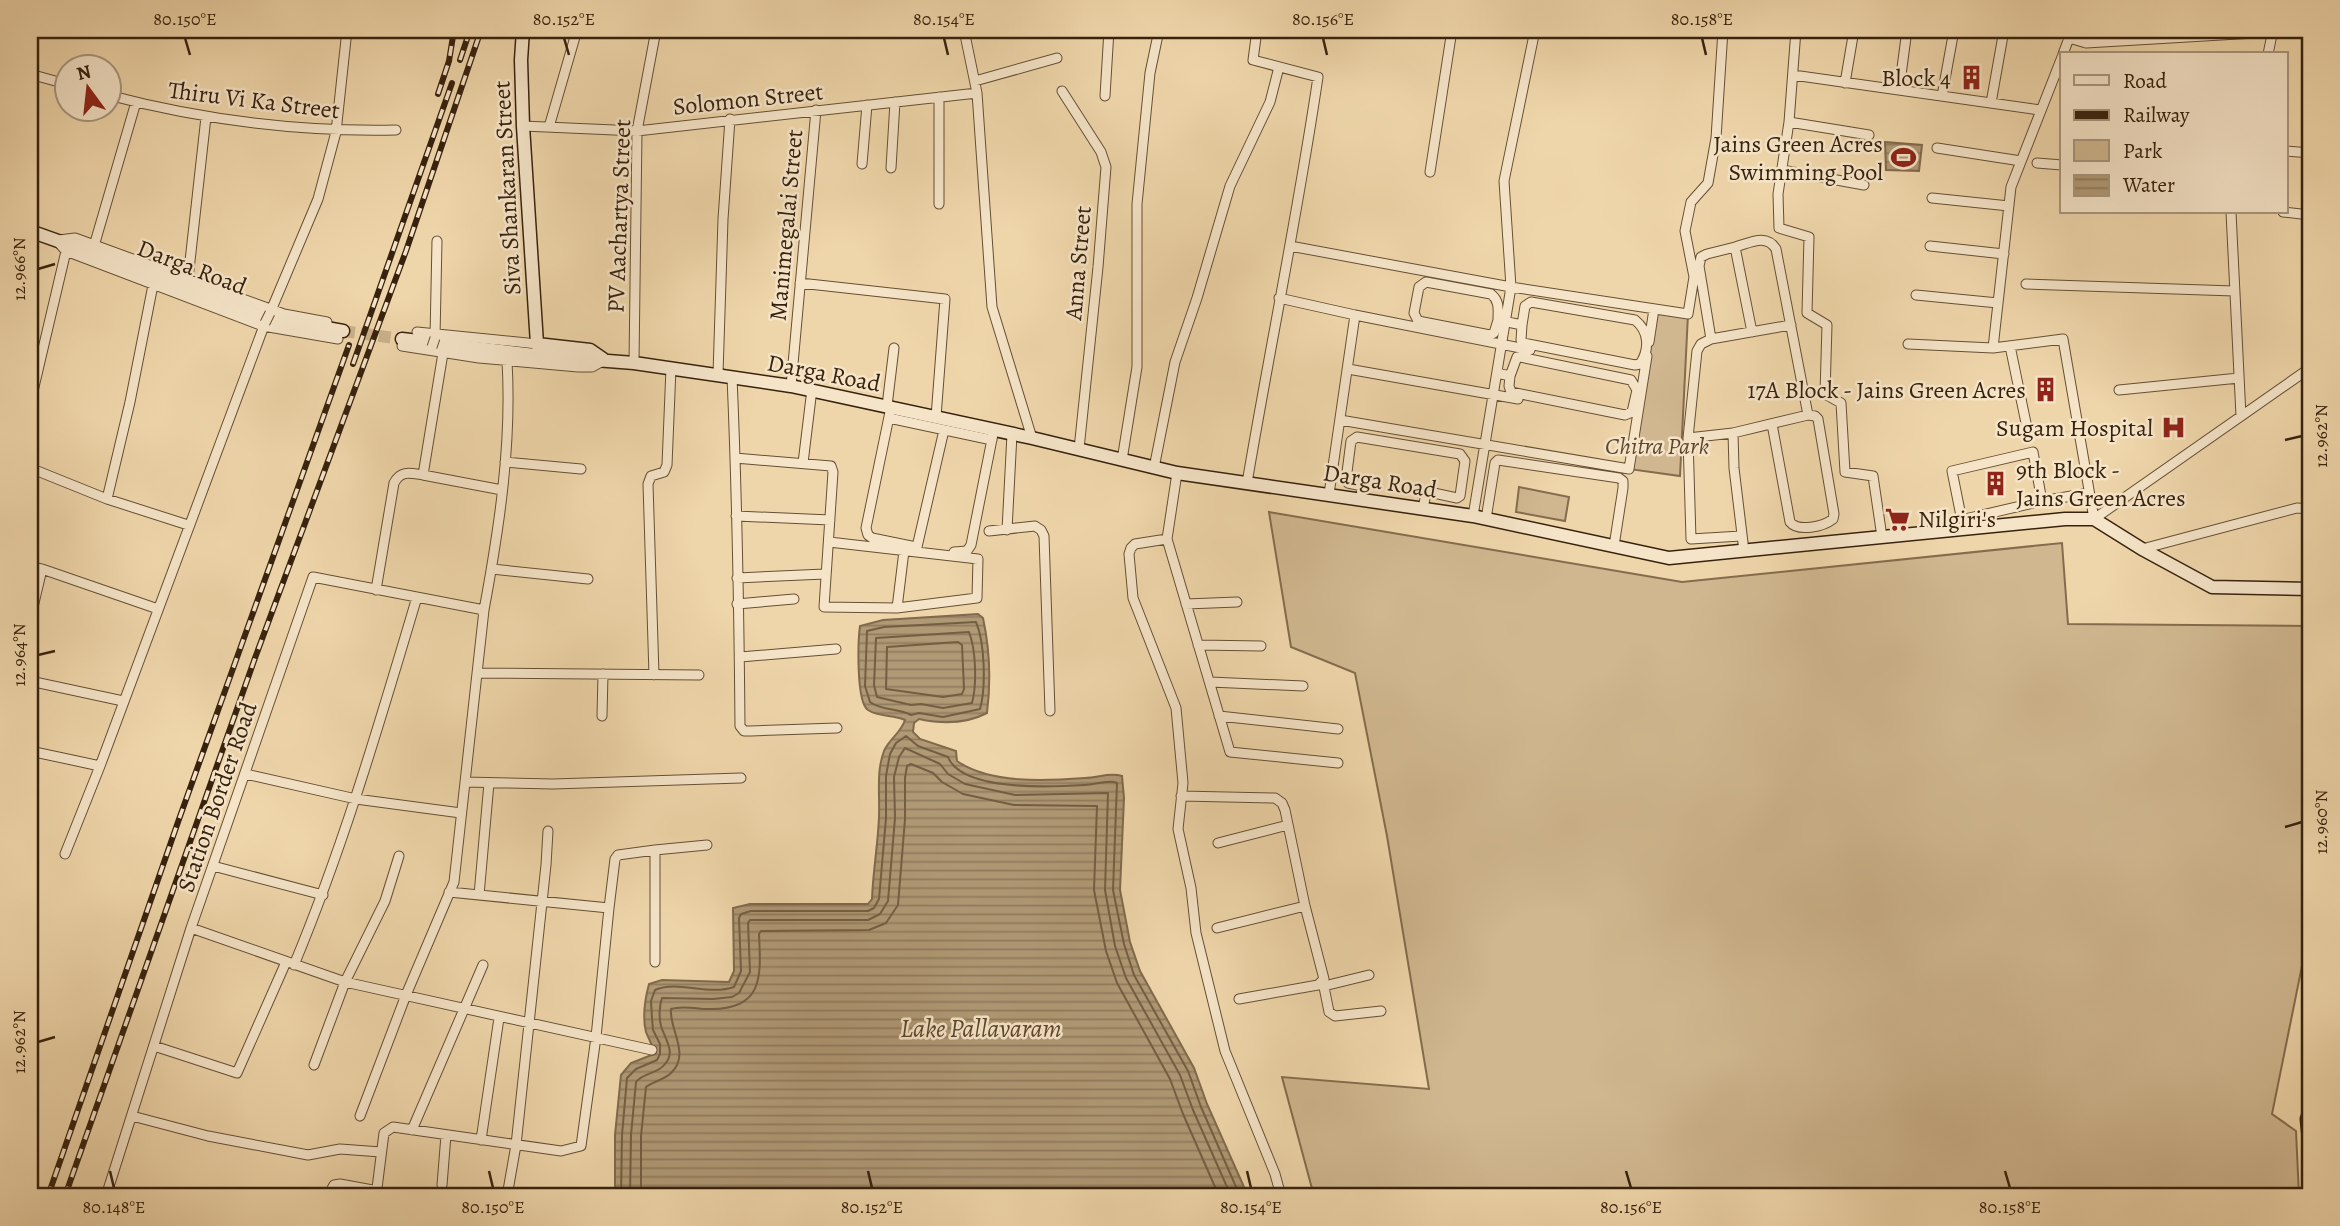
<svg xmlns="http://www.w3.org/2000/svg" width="2340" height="1226" viewBox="0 0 2340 1226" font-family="Alegreya,serif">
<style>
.green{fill:#d0b78f;stroke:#846c4e;stroke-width:2}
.water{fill:url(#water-rules);stroke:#80694c;stroke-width:2}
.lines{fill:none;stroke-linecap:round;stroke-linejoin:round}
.shore{stroke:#745e42;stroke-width:2}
.secondary-tunnel{stroke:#cab28b;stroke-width:12;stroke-dasharray:12 6;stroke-linecap:butt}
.street-casing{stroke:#654f35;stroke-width:11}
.secondary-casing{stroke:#37220e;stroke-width:15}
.street{stroke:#f5e4c8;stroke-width:9}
.secondary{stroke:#f5e4c8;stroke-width:12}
.rail-casing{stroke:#37220e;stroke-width:6}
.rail{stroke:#f5e4c8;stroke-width:3.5;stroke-dasharray:10;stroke-linecap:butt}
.street-bridge-casing{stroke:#654f35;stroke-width:11;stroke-linecap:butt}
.street-bridge{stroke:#f5e4c8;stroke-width:9}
.ticks{fill:none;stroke:#37220e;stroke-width:2.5}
.labels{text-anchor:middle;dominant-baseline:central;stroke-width:5;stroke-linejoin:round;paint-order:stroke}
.poi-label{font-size:24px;fill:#37220e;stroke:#f5e4c8;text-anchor:end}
.street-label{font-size:24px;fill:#37220e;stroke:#f5e4c8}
.park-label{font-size:24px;font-style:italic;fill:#5d472e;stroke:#f5e4c8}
.water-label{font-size:26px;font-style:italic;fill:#5b462d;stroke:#f5e4c8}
.neatline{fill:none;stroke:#37220e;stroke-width:2.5}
.ticks-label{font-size:18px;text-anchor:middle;fill:#37220e}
</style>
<defs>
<pattern id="water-rules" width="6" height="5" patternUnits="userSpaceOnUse" patternTransform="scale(1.75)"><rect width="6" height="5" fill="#b09975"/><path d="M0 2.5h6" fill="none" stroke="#907c5e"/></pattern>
</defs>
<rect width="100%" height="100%" fill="#efd6aa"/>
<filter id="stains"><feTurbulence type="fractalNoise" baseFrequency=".00286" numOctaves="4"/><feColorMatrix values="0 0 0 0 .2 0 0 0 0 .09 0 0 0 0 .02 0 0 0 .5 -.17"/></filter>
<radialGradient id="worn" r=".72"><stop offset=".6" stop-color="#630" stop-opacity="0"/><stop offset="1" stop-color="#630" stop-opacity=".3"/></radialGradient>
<path class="green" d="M 1656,309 L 1688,314 L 1680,476 L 1629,469 Z
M 1519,487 L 1569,497 L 1565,521 L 1516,512 Z
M 1269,512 L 1682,582 L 2062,543 L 2068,624 L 2310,626 L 2310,950 L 2304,956 L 2272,1114 L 2296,1131 L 2299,1196 L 1314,1196 L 1282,1077 L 1429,1089 L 1387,836 L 1355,673 L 1291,647 Z"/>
<path class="water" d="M 1885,142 L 1922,145 L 1919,171 L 1886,170 Z
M 978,614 L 983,618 C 990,650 991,681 987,713 C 966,724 942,724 919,719 L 914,723 L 913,732 L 920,739 L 956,751 L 957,761 C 990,784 1046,781 1085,778 C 1098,778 1109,772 1122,776 L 1124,798 L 1120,890 L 1130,942 L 1140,971 L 1194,1068 L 1207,1104 L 1248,1196 L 613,1196 L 615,1192 L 615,1135 L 621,1075 L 631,1063 L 654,1054 C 653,1045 649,1040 646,1032 C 642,1016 645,999 649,984 L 662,980 L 729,982 L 734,971 L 733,908 L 750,904 L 868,904 L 872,899 C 873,871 878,844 879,817 C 880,795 876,772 884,751 C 889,739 901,733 905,720 C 893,714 880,718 868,710 C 856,702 858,641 860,626 L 883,620 Z"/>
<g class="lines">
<path class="shore" d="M 976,622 C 985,643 986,688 980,709 L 943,717 L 919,713 L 911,715 C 898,708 882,711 870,702 L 865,686 L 867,631 L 884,627 Z
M 969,632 C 976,650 977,684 972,703 L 943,708 L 921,704 L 911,705 L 877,697 L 874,685 L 876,638 Z
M 958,642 L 962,645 L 964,689 L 962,694 L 943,697 L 886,689 L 887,647 Z
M 621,1196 L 622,1135 L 627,1078 L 636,1069 L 657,1060 L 660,1054 L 660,1044 L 653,1030 L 652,1018 L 651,1001 L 655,990 C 678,980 709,996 734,987 L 741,971 L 739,918 L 741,914 L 751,911 L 868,911 L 874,908 L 879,899 L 886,818 L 886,776 L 890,754 L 896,743 L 906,736 L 918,746 L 948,757 C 962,792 1052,787 1085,785 C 1095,785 1108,779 1117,783 L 1113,890 L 1124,944 L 1134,975 L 1188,1071 L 1201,1107 L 1240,1196
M 630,1196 L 631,1135 L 636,1082 C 644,1072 658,1074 665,1064 C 676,1052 665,1039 661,1026 C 659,1018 659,1006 662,998 L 713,999 L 732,997 L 739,993 L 750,972 L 748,923 L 750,920 L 868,920 L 880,914 L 888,901 L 895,818 L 894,777 L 899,757 L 905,748 L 940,764 L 948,774 L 965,784 L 1015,795 L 1108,793 L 1105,890 L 1115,946 L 1126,978 L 1180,1075 L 1193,1110 L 1231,1196
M 641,1196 L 641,1136 L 646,1087 C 654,1081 664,1080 671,1073 C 691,1054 669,1030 671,1009 C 682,1005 697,1009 709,1009 C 764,1010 761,976 759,934 L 761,931 L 869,930 L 886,923 L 898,905 L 905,819 L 905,778 L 907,766 L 911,764 L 933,773 L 942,782 L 963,794 L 1014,805 L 1097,806 L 1094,890 L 1106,951 L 1117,983 L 1170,1079 L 1183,1114 L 1219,1196"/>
<path class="secondary-tunnel" d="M 343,331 L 402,339"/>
<defs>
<path id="street" d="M 317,30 L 347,34
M 718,30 L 718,32
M 964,30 L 977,93 L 992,307 L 1032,438
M 1796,30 L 1789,122 L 1778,194 L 1779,228 L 1809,237 L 1807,313 L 1827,325 L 1825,394 L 1841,403 L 1845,472 L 1873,476 L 1882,537
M 2062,30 L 2069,38 L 2086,43 L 2272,32
M 2084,30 L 2086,43
M 2063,54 L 2069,38
M 2268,54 L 2273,30
M 2062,57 L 2011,187 L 1993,348 L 2063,339 L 2094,519 L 2310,368
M 30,74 L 66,84
M 1793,75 L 2040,110
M 975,81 L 1057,58
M 1845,83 L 1854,30
M 1899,90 L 1907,30
M 1062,91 L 1101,152 L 1106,167 L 1098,267 L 1079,449
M 108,95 C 203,120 299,132 396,130
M 1105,96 L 1109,30
M 1942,96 L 1954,30
M 1991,103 L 2004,30
M 1789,122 L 1869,135
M 523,126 L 637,131 L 977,93
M 549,127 L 577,30
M 1937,148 L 2021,161
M 2286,151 L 2310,153
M 2037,163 L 2062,165
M 862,164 L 867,105
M 891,168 L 895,102
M 1782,170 L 1864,185
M 1430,172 L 1452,30
M 1932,198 L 2009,206
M 939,204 L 939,97
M 2231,212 L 2241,416
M 2283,212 L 2310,215
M 59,240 L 75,238 L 284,314 L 327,322
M 58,242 L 66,251 L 263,326 L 338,339
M 94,246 L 136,102
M 1290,246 L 1511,287 L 1688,314 L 1694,277 L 1685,231 L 1691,202 L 1708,183 L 1716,138 L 1723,30
M 1930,246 L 2004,254
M 188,279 L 206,117
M 800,283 L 945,299 L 936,417
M 2026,284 L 2234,291
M 1916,295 L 1998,303
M 1279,298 L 1355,315
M 270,313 L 318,199 L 336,132 L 347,30
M 1498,320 L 1494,333 L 1490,335 L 1418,321 L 1414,313 L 1419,287 L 1426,282 L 1491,294 C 1500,301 1498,310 1498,320 L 1522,325 L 1525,306 L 1531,302 L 1635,320 C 1649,331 1650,349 1640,364 L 1635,365 L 1523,343 L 1521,340 L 1522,325
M 417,332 L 537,344
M 435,337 L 437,241
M 1711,339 L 1699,266 L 1701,257 L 1707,254 L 1735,247
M 1649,342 L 1654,309
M 1908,344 L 1993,348
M 402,346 L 479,358 L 578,367 L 592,367 L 603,361
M 2010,346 L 2026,423
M 634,363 L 637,131 L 656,30
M 1348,369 L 1518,399
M 1497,373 L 1510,376 L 1517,357 L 1520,357 L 1631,380 L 1637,390 L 1632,412 L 1625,415 L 1511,392 L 1509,386 L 1510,376
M 718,374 L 723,219 L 730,119
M 732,377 C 737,493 739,610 740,726 L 744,731 L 751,731 L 837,728
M 791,386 L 816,110
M 2119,390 L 2239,378
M 30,404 L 66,251
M 887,406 L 894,348
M 891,407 L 866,528 L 868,535 L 872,538 L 916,547
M 889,418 L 992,440
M 1340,420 L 1629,469 L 1647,356
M 1772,424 L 1790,522 C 1798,532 1823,527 1833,519 L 1834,514 L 1818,419 L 1815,416 L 1808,415
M 1733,433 L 1688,438 L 1697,351 L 1701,344 L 1711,339 L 1791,325
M 1688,438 L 1691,539 L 1741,536
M 735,458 L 831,466 L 833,472 L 824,607 L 897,608 L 977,598 L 978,559 L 829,542
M 1122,460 L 1137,367 L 1137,204 L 1150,73 L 1159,30
M 505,462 L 581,469
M 803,463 L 812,389
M 30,468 L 107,499 L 188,525
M 1154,468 L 1175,362 L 1197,298 L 1230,186 L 1270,102 L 1279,67
M 1177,473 L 1167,539 L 1135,544 L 1131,548 L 1129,554 L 1133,598 L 1176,708 L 1183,783 L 1178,829 L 1191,888 L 1196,933 L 1225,1051 L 1275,1174 L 1281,1196
M 423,475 L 502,490
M 1247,483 C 1270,347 1298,213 1318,77 L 1253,60 L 1257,30
M 1329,494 L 1355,315 L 1530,350
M 107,499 L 130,402 L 153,285
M 1361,499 L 1362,486 L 1348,483 L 1346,480 L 1351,441 L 1357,437 L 1460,454 L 1465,461 L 1460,496 L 1457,498 L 1429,492 L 1426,494 L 1423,508
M 2042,501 L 1965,519 L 1961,516 L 1952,471 L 2033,452 L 2042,501 L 2089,493
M 736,516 L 830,520
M 1473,516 L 1511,287 L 1504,181 L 1535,30
M 1486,519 L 1495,463 L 1498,460 L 1619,478 L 1623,481 L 1623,488 L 1614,546
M 1007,530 L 1012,434
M 989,531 L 1035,526 L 1041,530 L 1044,536 L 1050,711
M 1167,539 L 1230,752 L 1338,763
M 917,547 L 944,430
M 2142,549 L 2297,508 L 2310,509
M 1744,551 L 1734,468 L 1733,433 L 1808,415 L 1776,249 C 1766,233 1750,243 1735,247 L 1752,332
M 954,552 L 967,551 L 971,545 L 994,429
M 30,566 L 42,569
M 492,569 L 588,579
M 737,578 L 825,574
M 376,590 L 394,483 C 401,470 410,473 423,475 L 443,353
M 737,604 L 794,599
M 1186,604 L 1237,602
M 897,608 L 904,551
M 30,620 L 42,569 L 158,609
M 1198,645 L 1261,646
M 740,657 L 836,649
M 477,673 L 699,675
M 654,675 L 648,484 L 651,476 L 664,472 L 667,465 L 671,368
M 30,681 L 123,701
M 1210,682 L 1303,686
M 602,716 L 603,674
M 1219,716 L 1338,729
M 30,751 L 100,766
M 246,774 L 356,799 L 461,813
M 465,782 L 553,784 L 741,778
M 1181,796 L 1275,798 L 1282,803 L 1285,810 L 1305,906 L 1324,979 L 1318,985 L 1239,999
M 1218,843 L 1288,825
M 655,850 L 707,845
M 65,854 L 100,766 L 265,323
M 213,866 L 323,895
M 449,892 L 609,908 L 615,859 L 618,855 L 655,850 L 655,962
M 479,895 L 489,783
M 191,928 L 345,982 L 652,1050
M 1217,928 L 1305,906
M 294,965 C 344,845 380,721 417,597
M 1323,982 L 1329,1012 L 1335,1016 L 1381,1011
M 1324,986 L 1369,975
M 154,1046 L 237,1073 L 286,962
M 314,1065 L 345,982 L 385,901 L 399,856
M 132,1116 L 208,1136 L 308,1155 L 340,1149 L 381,1152
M 360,1116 L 406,995 L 454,882 L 484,610 C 499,529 512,444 507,361
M 412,1130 L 483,965
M 481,1140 L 499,1018
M 442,1185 L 446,1135
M 106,1196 L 191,928 L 313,577 L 484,610
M 328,1196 L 334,1185 L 340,1184 L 378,1191
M 376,1196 L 384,1133 L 393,1127 L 561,1151 L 581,1146 L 596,1037 L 609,908
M 507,1196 L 516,1145 L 546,865 L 548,831"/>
<path id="secondary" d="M 523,30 L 521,60 L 523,126 L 537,344 L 590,350 L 603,359
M 30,231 L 187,287 L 260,316 L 343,331
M 402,339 L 543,356 L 634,363 L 791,386 L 1032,438 L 1177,473 L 1473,516 L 1669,558 L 2065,519 L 2094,519 L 2142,549 L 2212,587 L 2310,589
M 2310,1110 L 2307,1119 L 2310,1149"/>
</defs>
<use href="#street" class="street-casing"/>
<use href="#secondary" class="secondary-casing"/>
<use href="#street" class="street"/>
<use href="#secondary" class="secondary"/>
<defs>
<path id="rail" d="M 460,60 L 470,30
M 438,94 L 449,61 L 454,30
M 353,364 L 452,83
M 48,1196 L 178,822 L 349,345
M 65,1196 L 255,658 L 406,251 L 481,30"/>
</defs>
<use href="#rail" class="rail-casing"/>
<use href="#rail" class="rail"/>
<defs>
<path id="street-bridge" d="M 265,323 L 270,313
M 432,347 L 435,338"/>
</defs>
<use href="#street-bridge" class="street-bridge-casing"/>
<use href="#street-bridge" class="street-bridge"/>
</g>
<path class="ticks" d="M 185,38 L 190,55M 564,38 L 569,55M 944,38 L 948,55M 1323,38 L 1327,55M 1702,38 L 1706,55M 38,269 L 55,264M 2285,440 L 2302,436M 38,655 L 55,651M 2285,827 L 2302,822M 38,1042 L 55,1037M 110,1171 L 114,1188M 489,1171 L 493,1188M 868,1171 L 872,1188M 1247,1171 L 1251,1188M 1626,1171 L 1631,1188M 2005,1171 L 2010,1188"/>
<defs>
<symbol id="building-bare" viewBox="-9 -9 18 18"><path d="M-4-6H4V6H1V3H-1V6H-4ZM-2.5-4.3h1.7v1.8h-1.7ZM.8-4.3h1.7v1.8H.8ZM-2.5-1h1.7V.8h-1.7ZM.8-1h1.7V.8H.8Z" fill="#8f2418" stroke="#f5e4c8" stroke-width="2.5" paint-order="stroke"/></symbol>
<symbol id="stadium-bare" viewBox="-9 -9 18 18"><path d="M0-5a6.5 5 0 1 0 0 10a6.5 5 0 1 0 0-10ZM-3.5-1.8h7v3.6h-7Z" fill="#8f2418" stroke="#f5e4c8" stroke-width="2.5" paint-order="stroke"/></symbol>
<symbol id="hospital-bare" viewBox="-9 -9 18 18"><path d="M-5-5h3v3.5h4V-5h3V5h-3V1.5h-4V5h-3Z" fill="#8f2418" stroke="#f5e4c8" stroke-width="2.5" paint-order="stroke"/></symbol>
<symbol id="supermarket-bare" viewBox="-9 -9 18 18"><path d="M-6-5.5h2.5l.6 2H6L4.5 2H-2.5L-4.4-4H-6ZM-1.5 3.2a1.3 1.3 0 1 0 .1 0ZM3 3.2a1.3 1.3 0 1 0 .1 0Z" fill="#8f2418" stroke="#f5e4c8" stroke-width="2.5" paint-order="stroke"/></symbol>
</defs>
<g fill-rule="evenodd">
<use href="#building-bare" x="1954" y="60" width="35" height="35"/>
<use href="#stadium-bare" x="1886" y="140" width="35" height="35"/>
<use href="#building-bare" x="2028" y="372" width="35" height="35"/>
<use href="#hospital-bare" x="2156" y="410" width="35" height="35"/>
<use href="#building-bare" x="1978" y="466" width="35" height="35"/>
<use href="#supermarket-bare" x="1880" y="502" width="35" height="35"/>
</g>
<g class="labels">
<g class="poi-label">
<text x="1951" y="78">Block 4</text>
<text x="1883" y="144">Jains Green Acres<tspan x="1883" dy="28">Swimming Pool</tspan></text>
<text x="2026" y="390">17A Block - Jains Green Acres</text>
<text x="2153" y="428">Sugam Hospital</text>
<text x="2016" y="470" text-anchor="start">9th Block -<tspan x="2016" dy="28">Jains Green Acres</tspan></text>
<text x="1918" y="519" text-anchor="start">Nilgiri's</text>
</g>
<g class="street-label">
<text transform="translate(748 99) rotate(-6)">Solomon Street</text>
<text transform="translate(254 100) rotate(7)">Thiru Vi Ka Street</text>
<text transform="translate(507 188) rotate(-93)">Siva Shankaran Street</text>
<text transform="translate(619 216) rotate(-88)">PV Aachartya Street</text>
<text transform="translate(786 225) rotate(-85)">Manimegalai Street</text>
<text transform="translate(1078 263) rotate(-85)">Anna Street</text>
<text transform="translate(192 267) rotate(21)">Darga Road</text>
<text transform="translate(824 373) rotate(11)">Darga Road</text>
<text transform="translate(1380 481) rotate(9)">Darga Road</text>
<text transform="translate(217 797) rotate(-71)">Station Border Road</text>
</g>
<g class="park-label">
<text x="1657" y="446">Chitra Park</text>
</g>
<g class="water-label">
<text x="981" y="1028">Lake Pallavaram</text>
</g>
</g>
<rect width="2340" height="1226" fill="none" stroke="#efd6aa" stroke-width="77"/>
<rect x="2060" y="52" width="228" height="161" fill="#f5e4c8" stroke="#a9967e" stroke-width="2"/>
<rect x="2074" y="75" width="35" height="10" fill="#f5e4c8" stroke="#a9967e" stroke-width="2"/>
<text x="2123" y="88" font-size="21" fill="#37220e">Road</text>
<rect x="2074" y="110" width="35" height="10" fill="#37220e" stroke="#a9967e" stroke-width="2"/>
<text x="2123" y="122" font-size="21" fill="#37220e">Railway</text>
<rect x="2074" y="140" width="35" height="21" fill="#d0b78f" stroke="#a9967e" stroke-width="2"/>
<text x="2123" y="158" font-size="21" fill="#37220e">Park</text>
<rect x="2074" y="175" width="35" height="21" fill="url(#water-rules)" stroke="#a9967e" stroke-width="2"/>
<text x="2123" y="192" font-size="21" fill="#37220e">Water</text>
<g transform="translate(88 88) rotate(345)"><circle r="33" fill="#f5e4c8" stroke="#a9967e" stroke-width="2"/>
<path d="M0-5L12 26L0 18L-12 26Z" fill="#8f2418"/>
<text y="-10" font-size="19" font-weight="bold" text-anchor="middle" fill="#37220e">N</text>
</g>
<rect x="38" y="38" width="2264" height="1150" class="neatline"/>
<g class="ticks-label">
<text x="185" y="25">80.150°E</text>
<text x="564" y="25">80.152°E</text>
<text x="944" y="25">80.154°E</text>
<text x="1323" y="25">80.156°E</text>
<text x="1702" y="25">80.158°E</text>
<text transform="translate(19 269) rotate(-90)" y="6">12.966°N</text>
<text transform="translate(2321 436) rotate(-90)" y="6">12.962°N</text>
<text transform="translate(19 655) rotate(-90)" y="6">12.964°N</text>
<text transform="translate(2321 822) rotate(-90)" y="6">12.960°N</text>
<text transform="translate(19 1042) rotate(-90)" y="6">12.962°N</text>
<text x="114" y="1213">80.148°E</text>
<text x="493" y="1213">80.150°E</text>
<text x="872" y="1213">80.152°E</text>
<text x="1251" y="1213">80.154°E</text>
<text x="1631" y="1213">80.156°E</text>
<text x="2010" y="1213">80.158°E</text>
</g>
<rect width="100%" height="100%" filter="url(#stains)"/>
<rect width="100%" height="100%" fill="url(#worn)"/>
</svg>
